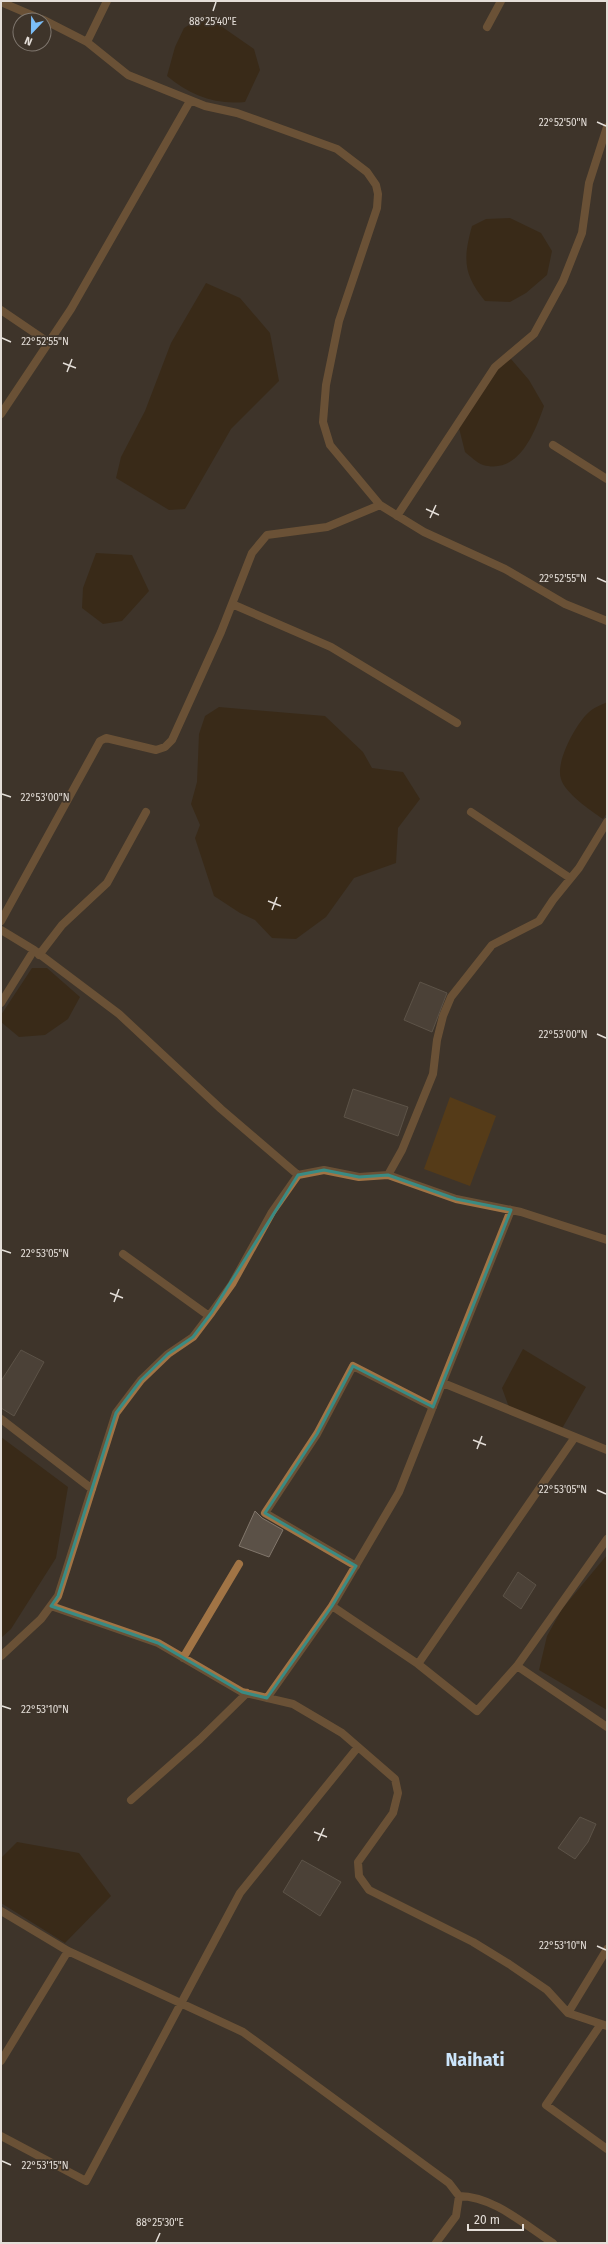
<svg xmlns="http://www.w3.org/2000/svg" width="608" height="2244" viewBox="0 0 608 2244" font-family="'Fira Sans',sans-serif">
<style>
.green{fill:#724303}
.water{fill:#331d04}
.building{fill:#5b5147;stroke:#81766b}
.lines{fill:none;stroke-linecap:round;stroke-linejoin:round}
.minor{stroke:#a17445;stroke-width:8}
.marked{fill:none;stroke:#3a8b83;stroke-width:3;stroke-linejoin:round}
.ticks{fill:none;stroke:#e4ded8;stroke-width:1.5}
.labels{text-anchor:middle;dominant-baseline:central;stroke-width:3.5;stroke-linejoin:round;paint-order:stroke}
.town-label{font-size:18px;font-weight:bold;fill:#cce5fb;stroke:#3e342a}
.ticks-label{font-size:10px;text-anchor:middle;fill:#e4ded8;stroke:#3e342a;stroke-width:3.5;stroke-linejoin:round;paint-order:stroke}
</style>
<rect width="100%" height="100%" fill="#3e342a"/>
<path class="green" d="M 450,1097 L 496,1116 L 470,1186 L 424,1169 Z"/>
<path class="water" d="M 205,15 L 254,49 L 260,70 L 245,102 C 214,105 190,95 167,76 L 175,47 L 184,28 Z
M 510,218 L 541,233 L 552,251 L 547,275 L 526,293 L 510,302 L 485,301 C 463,274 463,259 472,226 L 486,219 Z
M 206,283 L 240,298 L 270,333 L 279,381 L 231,429 L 185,509 L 169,510 L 116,478 L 121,457 L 145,411 L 171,343 Z
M 511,359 L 529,380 L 544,406 C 535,432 519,475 483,465 C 477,463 470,456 465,452 L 459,428 L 495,367 Z
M 96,553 L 132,555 L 149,591 L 122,621 L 103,624 L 82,608 L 83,588 Z
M 607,702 L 607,813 L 603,819 C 591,811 565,793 561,779 C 555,762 576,724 588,713 C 593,708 601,705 607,702 Z
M 219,707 L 325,716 L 363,752 L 372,768 L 403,772 L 420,799 L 398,828 L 396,863 L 354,878 L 326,917 L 296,939 L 272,938 L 255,920 L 240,913 L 214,896 L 195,838 L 200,825 L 191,804 L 197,782 L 199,734 L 205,716 Z
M 32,968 L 47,968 L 80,997 L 68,1019 L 45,1035 L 19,1037 L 1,1022 L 1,1015 Z
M 523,1349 L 586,1387 L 560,1432 L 510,1410 L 502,1388 Z
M 1,1437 L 68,1487 L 56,1558 L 11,1629 L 1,1638 Z
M 607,1555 L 607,1710 L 539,1670 L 547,1636 L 562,1609 Z
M 17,1842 L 79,1853 L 111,1896 L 65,1943 L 1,1903 L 1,1858 Z"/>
<path class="building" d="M 420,982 L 447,993 L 432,1032 L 404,1020 Z
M 353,1089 L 408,1107 L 398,1136 L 344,1117 Z
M 21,1350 L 44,1362 L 14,1416 L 1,1408 L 1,1381 Z
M 255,1511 L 262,1518 L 283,1530 L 269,1557 L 239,1546 Z
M 518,1572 L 536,1585 L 521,1609 L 503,1596 Z
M 580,1817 L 596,1824 L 588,1842 L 575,1859 L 558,1848 Z
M 302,1860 L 341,1882 L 320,1916 L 283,1892 Z"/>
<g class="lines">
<path class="minor" d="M 1,2 L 43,20
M 44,20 L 87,42 L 128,75 L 205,106 L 237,113 L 337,149 L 367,172 L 376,185 L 378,194 L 377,208 L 339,321 L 326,385 L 323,422 L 330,445 L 380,505 L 424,532 L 505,569 L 565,604 L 607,621
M 487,27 L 501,1
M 87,42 L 107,1
M 1,310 L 48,342
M 1,414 L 71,309 L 190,101
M 553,445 L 607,479
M 397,516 L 495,367 L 534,334 L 563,281 L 582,233 L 589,183 L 607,127
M 232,604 L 331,647 L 457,723
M 471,812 L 570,878
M 1,921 L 100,741 L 106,738 L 156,750 L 165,747 L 172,740 L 221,632 L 252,553 L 267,535 L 327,527 L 380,505
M 1,930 L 34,950
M 39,955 L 62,925 L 107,883 L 146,812
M 1,1003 L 34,950 L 119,1014 L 221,1109 L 298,1175
M 388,1175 L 456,1199 L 521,1212 L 607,1240
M 123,1254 L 209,1316
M 443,1383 L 607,1450
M 1,1419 L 92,1489
M 356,1566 L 265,1513 L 317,1434 L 353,1366 L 433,1407
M 51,1606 L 158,1643 L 242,1692 L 293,1704 L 342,1733 L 395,1779 L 398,1793 L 393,1813 L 358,1862 L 359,1876 L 369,1890 L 473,1942 L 509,1964 L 547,1990 L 568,2013 L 607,2026
M 332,1606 L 418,1664 L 477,1711 L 517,1666 L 607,1539
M 1,1656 L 41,1619 L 58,1596 L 116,1413 L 141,1380 L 168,1354 L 193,1337 L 212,1312 L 232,1284 L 272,1212 L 298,1175 L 324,1170 L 359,1177 L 388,1175 L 402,1150 L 433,1074 L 437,1040 L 443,1016 L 451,997 L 492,945 L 539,921 L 553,900 L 579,868 L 607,822
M 183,1658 L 239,1564
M 418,1664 L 575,1437
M 517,1666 L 607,1727
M 267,1698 L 332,1606 L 399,1492 L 511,1210
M 131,1800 L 200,1739 L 247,1693
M 1,1911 L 68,1951 L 243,2032 L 449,2183 L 459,2196 C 493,2196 525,2225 553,2243
M 568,2013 L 607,1949
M 601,2024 L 546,2105 L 607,2149
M 1,2061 L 68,1951
M 1,2136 L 86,2181 L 240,1893 L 358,1747
M 436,2243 L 456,2216 L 459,2196"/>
</g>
<path d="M0 0H608V2244H0ZM 324,1170 L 359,1177 L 388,1175 L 456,1199 L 511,1210 L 433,1407 L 353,1366 L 317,1434 L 265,1513 L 356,1566 L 332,1606 L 267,1698 L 242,1692 L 158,1643 L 51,1606 L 58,1596 L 116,1413 L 141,1380 L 168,1354 L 193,1337 L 212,1312 L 298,1175 Z" fill="#3e342a" fill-opacity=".55" fill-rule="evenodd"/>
<path class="marked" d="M 324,1170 L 359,1177 L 388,1175 L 456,1199 L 511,1210 L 433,1407 L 353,1366 L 317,1434 L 265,1513 L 356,1566 L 332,1606 L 267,1698 L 242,1692 L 158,1643 L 51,1606 L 58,1596 L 116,1413 L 141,1380 L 168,1354 L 193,1337 L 212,1312 L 298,1175 Z"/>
<path class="ticks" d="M 213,11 L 216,2M 597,122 L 606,126M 2,338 L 11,342M 63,363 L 76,368M 67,372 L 72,359M 426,509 L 439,515M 430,518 L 436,505M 597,578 L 606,582M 2,794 L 11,797M 268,901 L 281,906M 272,910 L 277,897M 597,1034 L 606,1038M 2,1250 L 11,1253M 110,1293 L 123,1298M 114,1302 L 119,1289M 473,1440 L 486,1445M 477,1449 L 482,1436M 597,1490 L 606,1494M 2,1706 L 11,1709M 314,1832 L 327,1837M 318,1841 L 324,1828M 597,1946 L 606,1950M 2,2161 L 11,2165M 156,2242 L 160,2233"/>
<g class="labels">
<g class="town-label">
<text x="475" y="2060">Naihati</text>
</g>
</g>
<g class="ticks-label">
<text x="213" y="25">88°25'40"E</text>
<text x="563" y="126">22°52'50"N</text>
<text x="45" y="345">22°52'55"N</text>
<text x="563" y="582">22°52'55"N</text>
<text x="45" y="801">22°53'00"N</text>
<text x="563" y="1038">22°53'00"N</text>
<text x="45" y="1257">22°53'05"N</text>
<text x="563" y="1493">22°53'05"N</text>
<text x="45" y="1713">22°53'10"N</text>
<text x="563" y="1949">22°53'10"N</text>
<text x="45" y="2169">22°53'15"N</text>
<text x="160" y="2226">88°25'30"E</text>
</g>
<rect width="608" height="2244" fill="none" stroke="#e4ded8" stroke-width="4"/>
<g transform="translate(32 32) rotate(202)"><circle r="19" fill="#3e342a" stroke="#807870"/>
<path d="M0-3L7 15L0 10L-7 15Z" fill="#7bbef8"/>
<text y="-6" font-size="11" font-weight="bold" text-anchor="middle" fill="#e4ded8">N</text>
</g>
<path d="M468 2224v6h55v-6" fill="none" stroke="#e4ded8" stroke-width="2"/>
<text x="474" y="2224" font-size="12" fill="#e4ded8" stroke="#3e342a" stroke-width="3" paint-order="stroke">20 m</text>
</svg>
